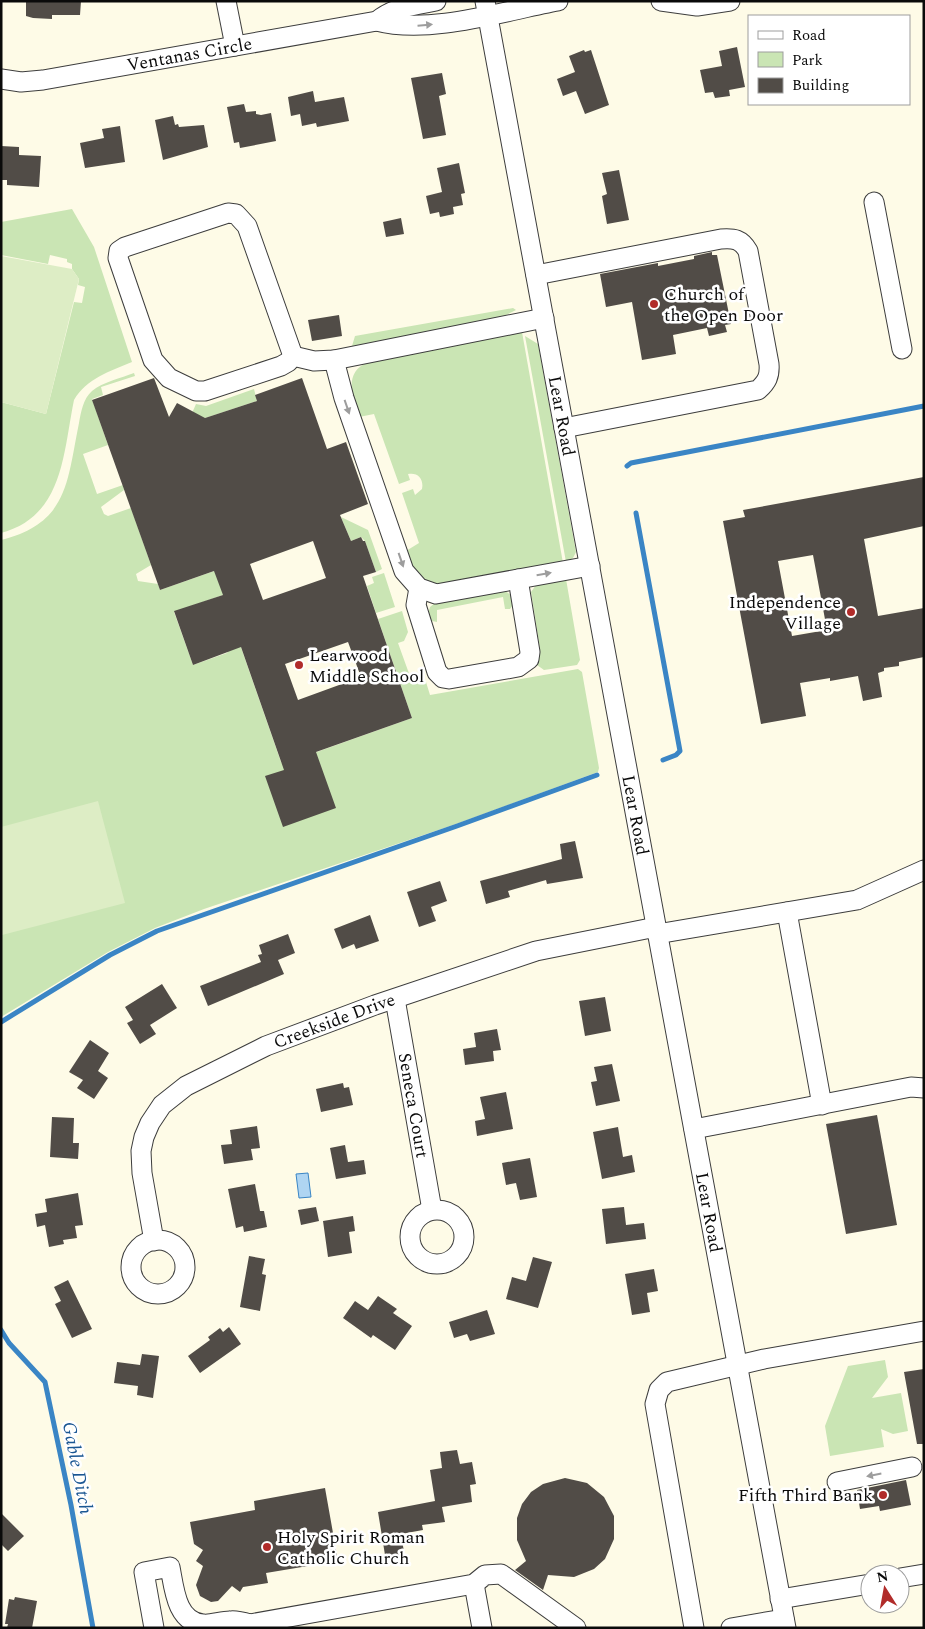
<svg xmlns="http://www.w3.org/2000/svg" width="925" height="1629" viewBox="0 0 925 1629" font-family="Spectral,serif">
<style>
.green{fill:#cae5b4}
.pitch{fill:#ddedc5}
.water{fill:#afd5f2;stroke:#3a85c5}
.lines{fill:none;stroke-linecap:round;stroke-linejoin:round}
.stream{stroke:#3a85c5;stroke-width:5}
.building{fill:#514c47;fill-rule:evenodd}
.minor-casing{stroke:#3d3d3d;stroke-width:21}
.minor{stroke:#fff;stroke-width:19}
.oneway{fill:#9d9d9d}
.poi-dot{fill:#b12c2a;stroke:#fff;stroke-width:2}
.labels{text-anchor:middle;dominant-baseline:central;stroke-width:5;stroke-linejoin:round;paint-order:stroke}
.street-label{font-size:18px;fill:#0a0a0a;stroke:#fff}
.poi-label{font-size:18px;fill:#0a0a0a;stroke:#fff;text-anchor:start}
.water-label{font-size:19px;font-style:italic;fill:#1b5793;stroke:#fff}
</style>
<rect width="100%" height="100%" fill="#fefbe7"/>
<path class="green" d="M 72,209 L 94,247 L 132,362 C 109,372 87,378 74,400 C 63,453 64,516 1,533 L 1,402 L 46,414 L 74,302 L 82,303 L 85,287 L 78,285 L 79,279 L 72,269 L 72,264 L 67,262 L 67,259 L 50,255 L 48,264 L 1,255 L 1,222 Z
M 513,308 L 516,310 L 500,318 L 352,346 L 355,336 Z
M 522,332 L 563,563 L 440,586 C 417,579 414,573 406,551 L 419,543 L 402,493 L 413,489 L 415,495 L 422,489 C 424,479 418,472 408,474 L 410,480 L 399,484 L 374,414 L 359,417 C 352,397 343,371 369,362 Z
M 525,336 L 538,344 L 576,552 L 573,558 L 566,562 Z
M 134,373 L 135,376 L 101,387 L 103,395 L 92,399 L 108,445 L 83,454 L 97,494 L 123,485 L 124,490 L 101,507 L 104,514 L 108,516 L 131,508 L 151,565 L 136,574 L 138,581 L 158,584 L 160,590 L 220,569 L 223,595 L 174,612 L 193,665 L 227,653 L 237,636 L 281,762 L 286,769 L 283,827 L 314,753 L 412,718 L 378,619 L 402,611 L 408,632 L 404,641 L 398,643 L 411,679 L 417,678 L 426,682 L 430,695 L 578,669 L 582,672 L 599,768 L 598,772 L 456,824 L 204,909 L 155,928 L 108,952 L 1,1017 L 1,540 C 69,523 67,481 79,423 C 81,412 83,399 92,391 C 103,382 121,378 134,373 Z
M 254,389 L 257,401 L 190,423 L 189,420 L 196,404 L 206,406 Z
M 341,517 L 368,530 L 382,569 L 376,572 L 365,541 L 361,537 L 351,541 Z
M 384,573 L 395,607 L 376,613 L 367,586 L 374,583 L 372,577 Z
M 566,579 L 580,660 L 577,665 L 544,670 L 537,665 L 540,649 L 531,592 L 536,585 Z
M 504,591 C 512,593 516,603 510,609 L 505,609 L 503,597 L 437,610 L 437,622 L 432,621 L 428,614 L 430,607 L 436,602 Z
M 885,1360 L 888,1377 L 872,1398 L 901,1393 L 908,1431 L 893,1434 L 881,1429 L 884,1447 L 830,1456 L 825,1426 L 848,1366 Z"/>
<path class="pitch" d="M 1,256 L 72,269 L 79,279 L 46,414 L 1,402 Z
M 98,801 L 125,903 L 2,935 L 1,827 Z"/>
<path class="water" d="M 308,1173 L 311,1197 L 299,1198 L 296,1174 Z"/>
<g class="lines">
<path class="stream" d="M 627,466 L 631,463 L 924,406
M 636,513 L 680,751 L 676,755 L 663,760
M 1,1022 L 110,955 L 157,931 L 457,826 L 597,775
M 1,1330 L 9,1343 L 45,1382 L 71,1505 L 93,1628"/>
</g>
<path class="building" d="M 26,1 L 81,1 L 80,15 L 52,15 L 52,19 L 33,18 L 26,16 Z
M 737,47 L 745,87 L 729,90 L 730,96 L 715,98 L 713,92 L 705,93 L 700,70 L 722,66 L 719,51 Z
M 584,50 L 585,52 L 591,50 L 609,105 L 585,114 L 576,91 L 563,96 L 557,79 L 575,72 L 569,56 Z
M 442,73 L 446,94 L 439,96 L 446,135 L 423,139 L 411,78 Z
M 313,91 L 315,102 L 344,97 L 349,121 L 317,127 L 316,123 L 302,126 L 300,114 L 291,116 L 288,97 Z
M 244,104 L 246,112 L 256,111 L 256,114 L 261,115 L 271,113 L 276,141 L 240,148 L 239,142 L 234,143 L 227,107 Z
M 173,116 L 175,125 L 178,124 L 179,127 L 204,125 L 208,147 L 163,160 L 155,120 Z
M 120,126 L 125,162 L 85,168 L 80,143 L 104,138 L 102,129 Z
M 1,146 L 19,147 L 19,155 L 41,156 L 39,187 L 7,185 L 7,180 L 1,180 Z
M 459,163 L 465,193 L 461,194 L 463,205 L 453,207 L 454,214 L 440,217 L 439,212 L 430,214 L 426,196 L 442,192 L 437,168 Z
M 619,170 L 629,220 L 607,224 L 602,196 L 607,194 L 602,173 Z
M 401,218 L 404,234 L 386,237 L 383,222 Z
M 712,252 L 712,255 L 717,255 L 731,324 L 725,325 L 727,332 L 709,336 L 707,328 L 673,335 L 676,354 L 642,360 L 632,302 L 606,307 L 600,274 L 658,263 L 658,266 L 694,259 L 694,256 Z
M 339,315 L 342,336 L 312,341 L 308,320 Z
M 154,378 L 169,417 L 177,403 L 205,418 L 257,401 L 255,395 L 302,378 L 327,449 L 346,442 L 368,504 L 340,515 L 351,541 L 361,537 L 363,541 L 365,541 L 376,572 L 363,576 L 412,718 L 316,752 L 336,808 L 283,827 L 265,776 L 284,770 L 241,647 L 193,665 L 174,611 L 223,595 L 214,571 L 160,590 L 92,400 ZM 313,541 L 326,578 L 263,600 L 250,564 ZM 348,642 L 361,677 L 298,700 L 285,664 Z
M 924,477 L 924,526 L 864,539 L 878,616 L 924,608 L 924,657 L 899,662 L 899,666 L 884,668 L 884,671 L 878,673 L 882,697 L 863,701 L 858,676 L 830,681 L 830,678 L 800,683 L 806,716 L 761,724 L 723,521 L 745,517 L 743,510 ZM 813,555 L 827,630 L 792,636 L 778,561 Z
M 575,841 L 583,878 L 547,884 L 546,880 L 508,891 L 510,897 L 486,904 L 480,881 L 562,859 L 560,844 Z
M 440,881 L 447,901 L 431,907 L 436,921 L 419,927 L 407,892 Z
M 370,915 L 379,941 L 356,949 L 354,944 L 342,949 L 334,929 Z
M 288,934 L 295,953 L 278,960 L 284,974 L 208,1006 L 200,986 L 261,962 L 258,955 L 262,954 L 259,945 Z
M 162,984 L 177,1008 L 150,1025 L 156,1034 L 140,1044 L 127,1023 L 133,1020 L 125,1007 Z
M 605,997 L 611,1031 L 585,1036 L 579,1001 Z
M 497,1029 L 501,1050 L 493,1051 L 494,1061 L 465,1065 L 463,1049 L 476,1047 L 474,1033 Z
M 90,1040 L 109,1053 L 98,1071 L 108,1078 L 94,1099 L 77,1088 L 83,1080 L 69,1072 Z
M 612,1064 L 620,1101 L 596,1106 L 591,1082 L 597,1081 L 594,1067 Z
M 343,1083 L 344,1088 L 349,1087 L 353,1105 L 321,1112 L 316,1089 Z
M 506,1092 L 513,1129 L 477,1136 L 475,1121 L 485,1119 L 480,1097 Z
M 877,1115 L 897,1225 L 846,1234 L 826,1124 Z
M 52,1117 L 74,1118 L 73,1143 L 79,1143 L 78,1159 L 50,1157 Z
M 257,1126 L 260,1148 L 251,1149 L 253,1160 L 224,1164 L 221,1145 L 232,1144 L 230,1130 Z
M 618,1127 L 623,1157 L 632,1155 L 635,1172 L 602,1179 L 593,1132 Z
M 345,1145 L 348,1162 L 364,1160 L 366,1174 L 336,1179 L 330,1148 Z
M 530,1158 L 537,1197 L 520,1200 L 516,1183 L 506,1185 L 502,1163 Z
M 255,1184 L 260,1211 L 264,1211 L 267,1227 L 244,1232 L 243,1226 L 236,1228 L 228,1189 Z
M 78,1193 L 83,1225 L 75,1226 L 77,1238 L 63,1240 L 64,1244 L 49,1247 L 45,1225 L 37,1227 L 35,1214 L 47,1212 L 45,1199 Z
M 316,1207 L 319,1221 L 301,1225 L 298,1210 Z
M 624,1207 L 626,1225 L 644,1223 L 646,1239 L 606,1244 L 602,1209 Z
M 353,1216 L 355,1231 L 349,1232 L 352,1253 L 328,1257 L 323,1221 Z
M 249,1256 L 265,1259 L 262,1274 L 266,1275 L 260,1311 L 240,1307 Z
M 533,1257 L 552,1262 L 538,1308 L 506,1299 L 512,1277 L 526,1281 Z
M 654,1269 L 658,1291 L 647,1293 L 650,1312 L 632,1315 L 625,1274 Z
M 68,1280 L 92,1329 L 72,1338 L 55,1304 L 61,1301 L 54,1287 Z
M 378,1296 L 397,1309 L 393,1313 L 412,1326 L 395,1350 L 373,1335 L 371,1338 L 343,1318 L 355,1301 L 368,1310 Z
M 487,1310 L 495,1334 L 470,1341 L 467,1334 L 454,1338 L 449,1322 Z
M 229,1327 L 241,1344 L 200,1373 L 188,1356 L 210,1340 L 208,1337 L 220,1328 L 223,1332 Z
M 142,1354 L 159,1356 L 153,1398 L 137,1395 L 138,1386 L 114,1383 L 117,1362 L 140,1365 Z
M 924,1369 L 924,1444 L 917,1444 L 904,1372 Z
M 457,1450 L 460,1464 L 472,1462 L 476,1484 L 470,1485 L 472,1502 L 442,1507 L 445,1522 L 422,1525 L 423,1530 L 401,1534 L 405,1558 L 386,1561 L 378,1512 L 435,1501 L 430,1470 L 442,1468 L 440,1452 Z
M 565,1478 L 587,1483 L 604,1497 L 614,1516 L 614,1539 L 605,1559 L 594,1569 L 574,1577 L 548,1575 L 543,1590 L 515,1570 L 526,1561 L 517,1540 L 517,1518 L 522,1504 L 531,1492 L 543,1484 Z
M 906,1480 L 911,1505 L 880,1511 L 879,1506 L 860,1509 L 857,1490 Z
M 325,1488 L 338,1561 L 266,1573 L 268,1583 L 243,1587 L 240,1592 L 232,1586 L 218,1601 L 211,1602 L 200,1596 L 196,1585 L 203,1566 L 196,1561 L 203,1550 L 194,1544 L 190,1522 L 255,1510 L 254,1501 Z
M 1,1513 L 24,1536 L 8,1551 L 1,1544 Z
M 15,1597 L 37,1601 L 32,1628 L 7,1628 L 8,1624 L 5,1624 L 9,1599 L 14,1600 Z"/>
<g class="lines">
<defs>
<g id="minor">
<path d="M 226,1 L 235,46"/>
<path id="s1" d="M 485,1 L 786,1628"/>
<path d="M 661,1 L 697,6 L 730,1"/>
<path d="M 377,21 C 429,35 504,11 558,1"/>
<path id="s2" d="M 1,79 L 21,82 L 43,80 L 377,21 C 394,7 415,5 436,1"/>
<path d="M 874,202 L 902,349"/>
<path d="M 228,213 L 236,214 L 247,226 L 293,356 L 288,362 L 281,366 L 205,391 L 196,391 L 169,378 L 153,360 L 118,258 L 119,251 L 125,247 Z"/>
<path d="M 536,275 L 721,239 C 734,238 741,239 748,251 L 769,364 C 770,376 767,382 758,390 L 564,428"/>
<path d="M 293,356 L 314,361 L 334,360 L 544,318"/>
<path d="M 334,360 L 344,398 L 404,571 L 419,588 L 436,594 L 590,566"/>
<path d="M 419,588 L 416,605 L 437,672 L 443,678 L 449,679 L 518,667 L 529,659 L 530,652 L 518,579"/>
<path d="M 787,912 L 822,1105"/>
<path d="M 657,934 L 857,900 L 924,870"/>
<path id="s3" d="M 395,999 L 432,1210"/>
<path d="M 694,1129 L 911,1087 L 924,1088"/>
<circle cx="437" cy="1237" r="27"/>
<circle cx="158" cy="1267" r="27"/>
<path id="s4" d="M 154,1241 L 142,1173 L 141,1151 L 144,1137 L 150,1123 L 162,1105 L 186,1086 L 266,1046 L 375,1005 L 536,951 L 656,927"/>
<path d="M 837,1482 L 912,1467"/>
<path d="M 900,1578 L 924,1574"/>
<path d="M 474,1584 L 482,1628"/>
<path d="M 780,1599 L 870,1584"/>
<path d="M 154,1628 L 144,1572 L 170,1567 C 174,1587 176,1622 203,1624 C 211,1625 221,1621 230,1621 C 236,1620 243,1622 250,1624 L 474,1584 L 485,1575 L 501,1574 L 576,1628"/>
<path d="M 694,1628 L 655,1404 L 659,1390 L 667,1382 L 764,1359 L 924,1331"/>
<path d="M 731,1628 L 784,1619"/>
</g>
</defs>
<use href="#minor" class="minor-casing"/>
<use href="#minor" class="minor"/>
</g>
<defs><path id="oneway-solid" d="M-6-.8H1V-3.2L6.5 0L1 3.2V.8H-6Z" transform="scale(1.25)"/></defs>
<g class="oneway">
<use href="#oneway-solid" transform="translate(425 25) rotate(-5)"/>
<use href="#oneway-solid" transform="translate(347 407) rotate(71)"/>
<use href="#oneway-solid" transform="translate(401 560) rotate(71)"/>
<use href="#oneway-solid" transform="translate(544 574) rotate(-10)"/>
<use href="#oneway-solid" transform="translate(874 1475) rotate(169)"/>
</g>
<g class="poi-dot">
<circle cx="654" cy="304" r="5"/>
<circle cx="851" cy="612" r="5"/>
<circle cx="299" cy="665" r="5"/>
<circle cx="883" cy="1495" r="5"/>
<circle cx="267" cy="1547" r="5"/>
</g>
<g class="labels">
<g class="street-label">
<text stroke="none"><textPath href="#s2" startOffset="191">Ventanas Circle</textPath></text>
<text stroke="none"><textPath href="#s1" startOffset="422">Lear Road</textPath></text>
<text stroke="none"><textPath href="#s1" startOffset="828">Lear Road</textPath></text>
<text stroke="none"><textPath href="#s4" startOffset="335">Creekside Drive</textPath></text>
<text stroke="none"><textPath href="#s3" startOffset="108">Seneca Court</textPath></text>
<text stroke="none"><textPath href="#s1" startOffset="1232">Lear Road</textPath></text>
</g>
<g class="poi-label">
<text x="664" y="294">Church of<tspan x="664" dy="21">the Open Door</tspan></text>
<text x="841" y="602" text-anchor="end">Independence<tspan x="841" dy="21">Village</tspan></text>
<text x="309" y="655">Learwood<tspan x="309" dy="21">Middle School</tspan></text>
<text x="873" y="1495" text-anchor="end">Fifth Third Bank</text>
<text x="277" y="1537">Holy Spirit Roman<tspan x="277" dy="21">Catholic Church</tspan></text>
</g>
<g class="water-label">
<text transform="translate(77 1468) rotate(79)">Gable Ditch</text>
</g>
</g>
<rect width="925" height="1629" fill="none" stroke="#0a0a0a" stroke-width="5"/>
<rect x="748" y="15" width="162" height="90" fill="#ffffff" stroke="#9d9d9d"/>
<rect x="758" y="31" width="25" height="8" fill="#ffffff" stroke="#9d9d9d"/>
<text x="792" y="40" font-size="15" fill="#0a0a0a">Road</text>
<rect x="758" y="52" width="25" height="15" fill="#cae5b4" stroke="#9d9d9d"/>
<text x="792" y="65" font-size="15" fill="#0a0a0a">Park</text>
<rect x="758" y="78" width="25" height="15" fill="#514c47" stroke="#9d9d9d"/>
<text x="792" y="90" font-size="15" fill="#0a0a0a">Building</text>
<g transform="translate(885 1589) rotate(349)"><circle r="24" fill="#ffffff" stroke="#9d9d9d"/>
<path d="M0-4L9 19L0 12L-9 19Z" fill="#b12c2a"/>
<text y="-8" font-size="14" font-weight="bold" text-anchor="middle" fill="#0a0a0a">N</text>
</g>
</svg>
